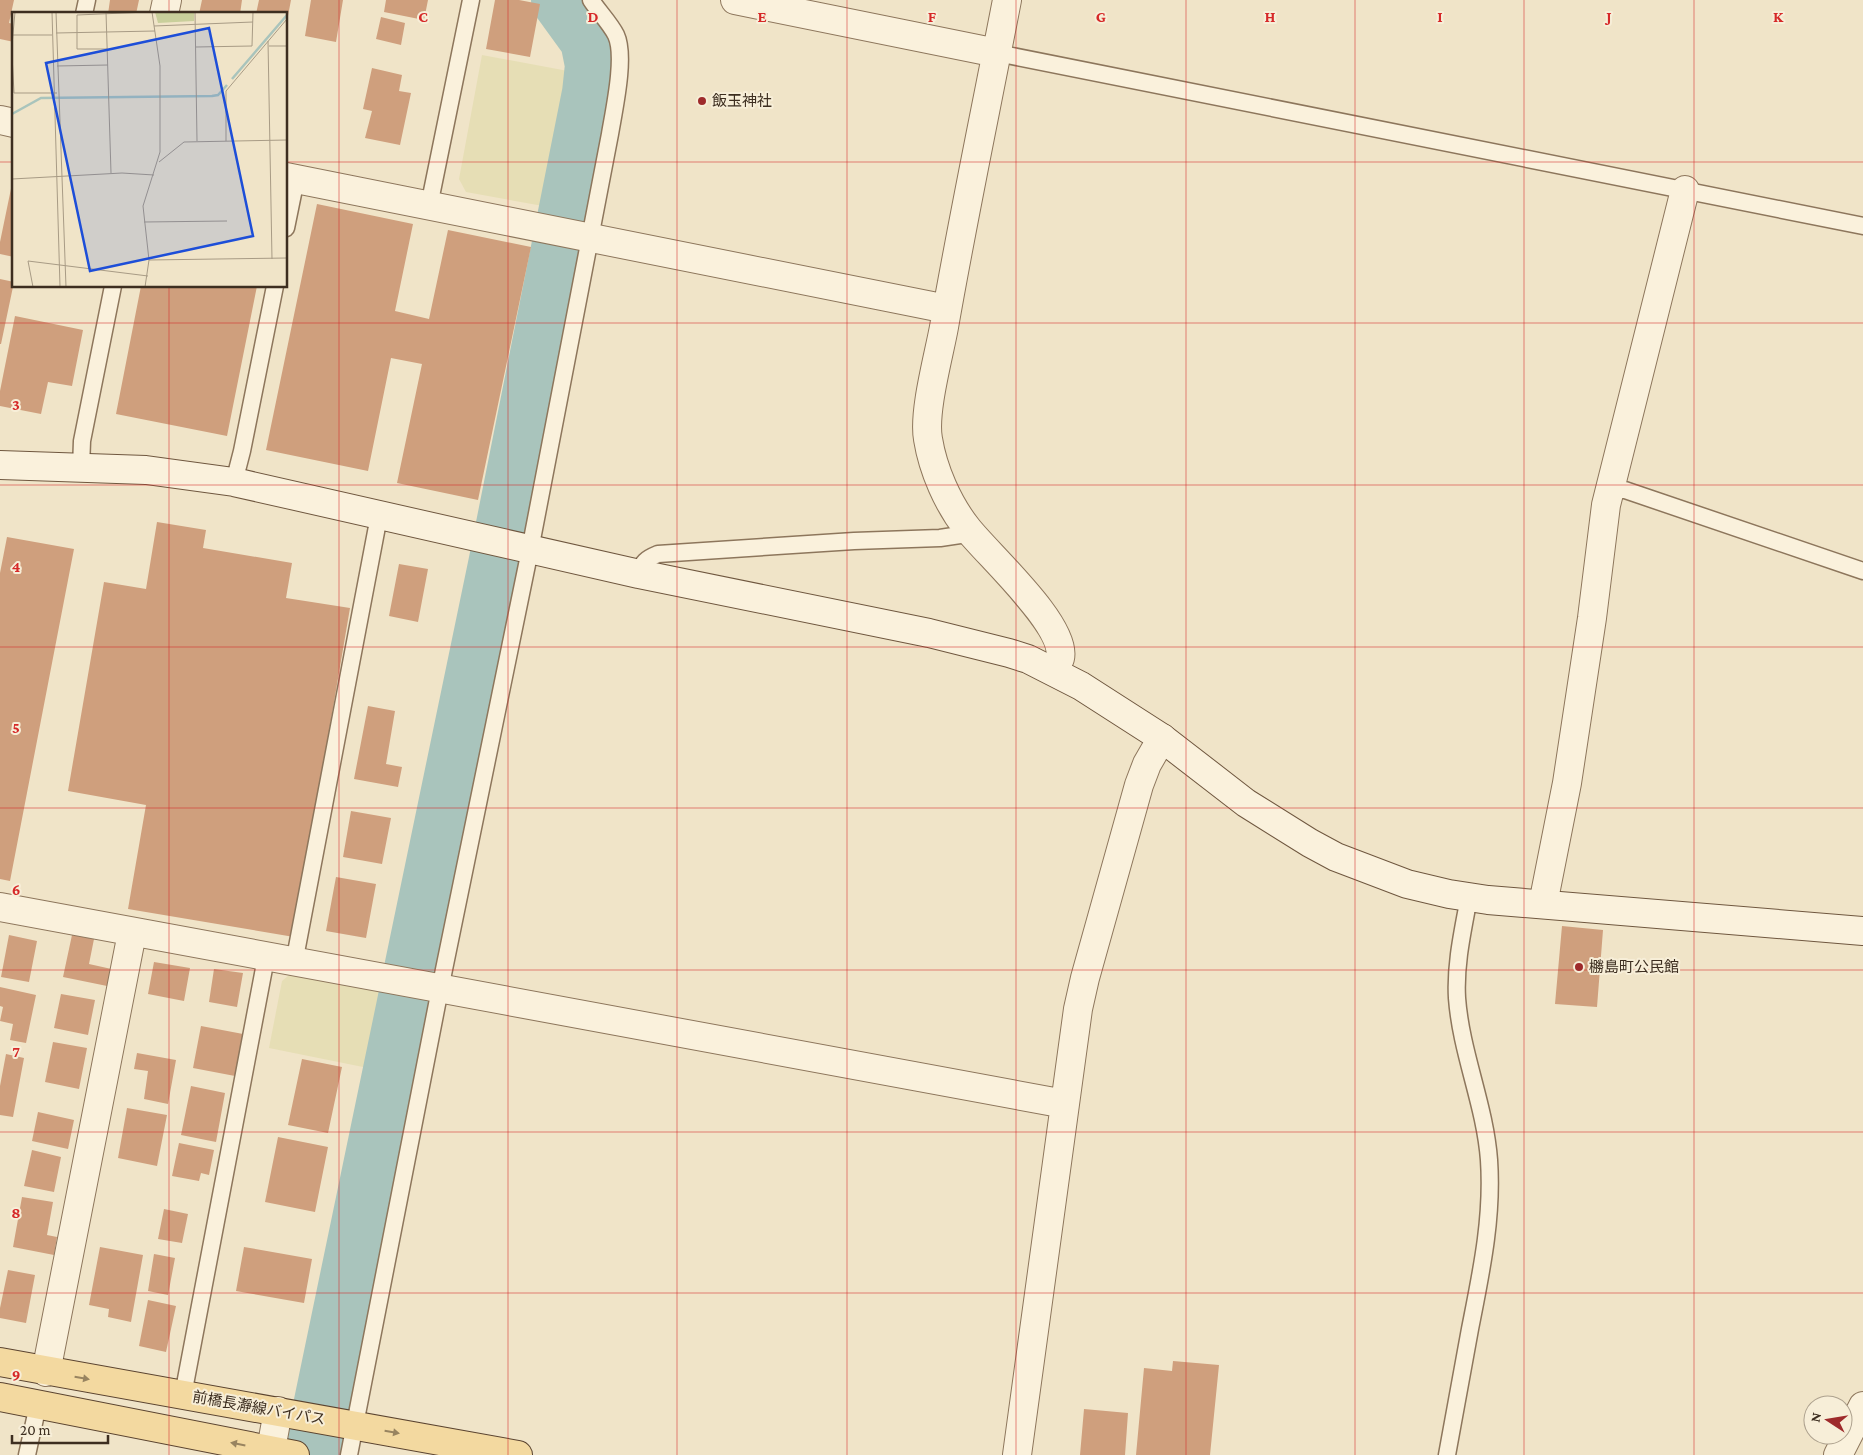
<svg xmlns="http://www.w3.org/2000/svg" width="1863" height="1455" viewBox="0 0 1863 1455" font-family="'Crimson Pro','Noto Sans JP',serif">
<style>
.farmland{fill:#e6deb5}
.lines{fill:none;stroke-linecap:round;stroke-linejoin:round}
.river{stroke:#a9c4bc;stroke-width:58}
.building{fill:#cf9f7d}
.lane-casing{stroke:#8d765c;stroke-width:19}
.street-casing{stroke:#8d765c;stroke-width:30}
.secondary-casing{stroke:#6f573f;stroke-width:30}
.primary-casing{stroke:#5b4430;stroke-width:30}
.lane{stroke:#faf1dc;stroke-width:16}
.street{stroke:#faf1dc;stroke-width:28}
.secondary{stroke:#faf1dc;stroke-width:28}
.primary{stroke:#f3d9a0;stroke-width:28}
.oneway{fill:#988460}
.grid{fill:none;stroke:#d62828;stroke-width:1;stroke-opacity:0.55}
.poi-dot{fill:#9e2a2b;stroke:#f7eed8;stroke-width:2}
.labels{text-anchor:middle;dominant-baseline:central;stroke-width:4;stroke-linejoin:round;paint-order:stroke}
.poi-label{font-size:15px;fill:#3d2e20;stroke:#f7eed8;text-anchor:start}
.street-label{font-size:15px;fill:#3d2e20;stroke:#f7eed8}
.inset-river{fill:none;stroke:#a9c4bc;stroke-width:2.5}
.inset-road{fill:none;stroke:#a89b85;stroke-width:1}
.view{fill:#1d4ed8;fill-opacity:0.15;stroke:#1d4ed8;stroke-width:2.5}
.inset-edge{fill:none;stroke:#3d2e20;stroke-width:2.5}
.grid-label{font-size:16px;text-anchor:middle;font-weight:bold;fill:#d62828;stroke:#f7eed8;stroke-width:4;stroke-linejoin:round;paint-order:stroke}
</style>
<rect width="100%" height="100%" fill="#f0e4c8"/>
<path class="farmland" d="M 482,55 L 568,71 L 543,206 L 466,192 L 459,179 Z
M 295,970 L 385,989 L 368,1068 L 269,1048 L 282,981 Z"/>
<g class="lines">
<path class="river" d="M 312,1455 L 497,565 L 591,93 L 594,65 L 589,40 L 560,0"/>
</g>
<path class="building" d="M 0,0 L 14,0 L 9,23 L 14,24 L 14,42 L 0,39 Z
M 110,0 L 139,0 L 136,14 L 108,14 Z
M 202,0 L 242,0 L 240,14 L 199,14 Z
M 259,0 L 291,0 L 287,21 L 286,14 L 256,14 Z
M 311,0 L 343,0 L 336,42 L 305,36 Z
M 386,0 L 428,0 L 424,20 L 384,12 Z
M 495,0 L 519,0 L 540,4 L 530,57 L 486,49 Z
M 381,17 L 405,23 L 401,45 L 376,39 Z
M 372,68 L 402,75 L 399,91 L 411,93 L 400,145 L 365,138 L 372,111 L 363,109 Z
M 13,179 L 14,179 L 14,257 L 0,254 L 0,242 Z
M 317,204 L 413,224 L 395,311 L 429,319 L 448,230 L 531,247 L 478,500 L 397,483 L 422,364 L 391,358 L 368,471 L 266,450 Z
M 0,279 L 14,282 L 1,344 L 0,344 Z
M 141,286 L 257,286 L 227,436 L 116,414 Z
M 15,316 L 83,330 L 72,386 L 48,382 L 41,414 L 0,406 L 0,391 Z
M 157,522 L 206,530 L 203,548 L 292,563 L 286,598 L 350,608 L 294,937 L 128,909 L 146,805 L 68,791 L 104,582 L 146,589 Z
M 7,537 L 74,549 L 10,881 L 0,879 L 0,573 Z
M 399,564 L 428,569 L 418,622 L 389,616 Z
M 368,706 L 395,711 L 386,764 L 402,767 L 398,787 L 354,779 Z
M 351,811 L 391,818 L 382,864 L 343,857 Z
M 336,877 L 376,884 L 366,938 L 326,931 Z
M 1562,926 L 1603,930 L 1597,1007 L 1555,1004 Z
M 9,935 L 37,941 L 29,982 L 1,977 Z
M 72,935 L 94,939 L 89,964 L 116,970 L 112,987 L 63,977 Z
M 154,962 L 190,968 L 184,1001 L 148,994 Z
M 214,969 L 243,973 L 237,1007 L 209,1002 Z
M 0,987 L 36,995 L 26,1043 L 10,1040 L 13,1024 L 0,1021 L 3,1007 L 0,1006 Z
M 61,994 L 95,1000 L 88,1035 L 54,1028 Z
M 201,1026 L 243,1034 L 235,1076 L 193,1068 Z
M 53,1042 L 87,1048 L 79,1089 L 45,1082 Z
M 137,1053 L 176,1060 L 168,1104 L 144,1099 L 148,1071 L 134,1069 Z
M 6,1054 L 24,1058 L 13,1117 L 0,1115 L 0,1086 Z
M 302,1059 L 342,1067 L 328,1133 L 288,1125 Z
M 191,1086 L 225,1093 L 216,1142 L 181,1135 Z
M 127,1108 L 167,1115 L 157,1166 L 118,1158 Z
M 38,1112 L 74,1120 L 68,1149 L 32,1141 Z
M 278,1137 L 328,1147 L 315,1212 L 265,1202 Z
M 179,1143 L 214,1150 L 209,1175 L 201,1173 L 199,1181 L 172,1176 Z
M 32,1150 L 61,1157 L 54,1192 L 24,1186 Z
M 22,1197 L 53,1202 L 47,1235 L 57,1237 L 54,1255 L 13,1247 Z
M 164,1209 L 188,1214 L 182,1243 L 158,1239 Z
M 100,1247 L 143,1255 L 131,1322 L 108,1317 L 109,1309 L 89,1305 Z
M 244,1247 L 312,1259 L 304,1303 L 236,1291 Z
M 154,1254 L 175,1258 L 168,1295 L 148,1291 Z
M 8,1270 L 35,1275 L 26,1323 L 0,1318 L 0,1308 Z
M 148,1300 L 176,1306 L 166,1352 L 139,1346 Z
M 1173,1361 L 1219,1365 L 1210,1455 L 1136,1455 L 1144,1368 L 1172,1371 Z
M 1084,1409 L 1128,1413 L 1125,1455 L 1080,1455 Z"/>
<g class="lines">
<defs>
<path id="lane" d="M 84,14 L 87,0
M 997,53 L 1863,226
M 429,206 L 471,0
M 286,228 L 296,179
M 81,468 L 82,441 L 113,286
M 234,482 L 242,451 L 275,286
M 1609,490 L 1625,490 L 1863,571
M 639,574 C 642,562 646,559 658,554 L 854,541 L 940,538 L 960,535 L 967,529
M 294,963 L 379,516
M 183,1395 L 266,958
M 27,1455 L 38,1405
M 349,1455 L 440,989 L 530,550 L 610,134 C 614,110 626,56 616,35 C 610,23 598,11 591,0
M 1447,1455 C 1455,1413 1462,1371 1470,1329 C 1481,1273 1493,1218 1489,1160 C 1485,1105 1461,1053 1457,998 C 1455,964 1463,930 1469,897"/>
<path id="street" d="M 735,0 L 997,53
M 1007,0 C 986,109 963,218 944,327 C 939,355 923,412 928,439 C 933,470 948,504 967,528 C 986,553 1068,626 1060,658 C 1059,662 1055,667 1053,671
M 164,14 L 167,0
M 0,120 L 14,123
M 286,177 L 947,309
M 1543,904 L 1567,783 L 1592,618 L 1606,505 L 1685,190
M 0,907 L 1065,1104
M 46,1372 L 132,933
M 270,1455 L 278,1411
M 1017,1455 L 1078,1009 L 1085,978 L 1139,785 L 1147,764 L 1162,738
M 1838,1455 L 1863,1406"/>
<path id="secondary" d="M 0,465 L 146,470 L 234,482 L 639,574 L 929,633 L 1009,653 L 1028,659 L 1081,686 L 1162,738 L 1246,803 L 1310,843 L 1336,857 L 1407,884 L 1449,894 L 1488,900 L 1863,931"/>
<path id="primary" d="M 0,1362 L 518,1455
M 0,1397 L 295,1455"/>
</defs>
<use href="#lane" class="lane-casing"/>
<use href="#street" class="street-casing"/>
<use href="#secondary" class="secondary-casing"/>
<use href="#primary" class="primary-casing"/>
<use href="#lane" class="lane"/>
<use href="#street" class="street"/>
<use href="#secondary" class="secondary"/>
<use href="#primary" class="primary"/>
</g>
<defs><path id="oneway-solid" d="M-6-.8H1V-3.2L6.5 0L1 3.2V.8H-6Z" transform="scale(1.25)"/></defs>
<g class="oneway">
<use href="#oneway-solid" transform="translate(82 1378) rotate(10)"/>
<use href="#oneway-solid" transform="translate(392 1432) rotate(10)"/>
<use href="#oneway-solid" transform="translate(238 1444) rotate(-169)"/>
</g>
<path class="grid" d="M 169,0 L 169,14M 339,0 L 339,1455M 508,0 L 508,1455M 677,0 L 677,1455M 847,0 L 847,1455M 1016,0 L 1016,1455M 1186,0 L 1186,1455M 1355,0 L 1355,1455M 1524,0 L 1524,1455M 1694,0 L 1694,1455M 0,162 L 14,162M 286,162 L 1863,162M 169,286 L 169,1455M 0,323 L 1863,323M 0,485 L 1863,485M 0,647 L 1863,647M 0,808 L 1863,808M 0,970 L 1863,970M 0,1132 L 1863,1132M 0,1293 L 1863,1293"/>
<g class="poi-dot">
<circle cx="702" cy="101" r="5"/>
<circle cx="1579" cy="967" r="5"/>
</g>
<g class="labels">
<g class="poi-label">
<text x="712" y="101">飯玉神社</text>
<text x="1589" y="967">橳島町公民館</text>
</g>
<g class="street-label">
<text transform="translate(259 1408) rotate(10)">前橋長瀞線バイパス</text>
</g>
</g>
<g transform="translate(12 12)">
<rect width="275" height="275" fill="#f0e4c8"/>
<path d="M 143,0 L 182,0 L 182,9 L 146,11 Z" fill="#c9cf9b"/>
<path class="inset-river" d="M 220,67 L 275,3M 0,102 L 29,86 L 200,84 L 206,83 L 215,73"/>
<path class="inset-road" d="M 40,0 L 48,275M 44,0 L 54,275M 94,0 L 99,161M 183,0 L 185,129M 142,14 L 241,10M 44,21 L 143,19M 0,23 L 40,23M 256,29 L 260,247M 0,33 L 3,0M 257,34 L 275,34M 184,35 L 240,34 L 241,0M 95,37 L 65,37 L 65,3 L 135,0M 0,43 L 2,81 L 45,81M 45,54 L 96,53M 214,129 L 214,79 L 275,7M 147,150 L 172,130 L 275,128M 0,167 L 110,161 L 142,163M 132,210 L 215,209M 137,248 L 275,246M 21,275 L 16,249 L 136,264M 133,275 L 137,248 L 131,194 L 148,140 L 148,54 L 140,0"/>
<path class="view" d="M 197,16 L 241,224 L 78,259 L 34,51 Z"/>
<rect width="275" height="275" class="inset-edge"/>
</g>
<g class="grid-label">
<text x="423" y="22">C</text>
<text x="593" y="22">D</text>
<text x="762" y="22">E</text>
<text x="932" y="22">F</text>
<text x="1101" y="22">G</text>
<text x="1270" y="22">H</text>
<text x="1440" y="22">I</text>
<text x="1609" y="22">J</text>
<text x="1778" y="22">K</text>
<text x="16" y="410">3</text>
<text x="16" y="572">4</text>
<text x="16" y="733">5</text>
<text x="16" y="895">6</text>
<text x="16" y="1057">7</text>
<text x="16" y="1218">8</text>
<text x="16" y="1380">9</text>
</g>
<g transform="translate(1828 1420) rotate(282)"><circle r="24" fill="#f7eed8" stroke="#ada18e"/>
<path d="M0-4L9 19L0 12L-9 19Z" fill="#9e2a2b"/>
<text y="-8" font-size="14" font-weight="bold" text-anchor="middle" fill="#3d2e20">N</text>
</g>
<path d="M12 1435v8h96v-8" fill="none" stroke="#3d2e20" stroke-width="2.5"/>
<text x="20" y="1435" font-size="15" fill="#3d2e20" stroke="#f7eed8" stroke-width="4" paint-order="stroke">20 m</text>
</svg>
